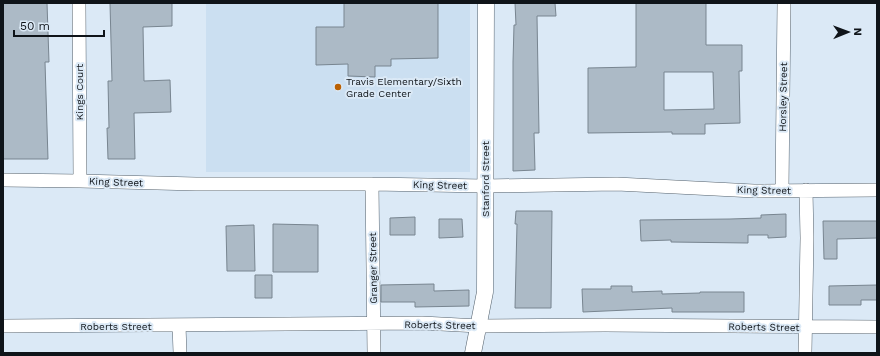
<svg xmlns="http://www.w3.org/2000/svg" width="880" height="356" viewBox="0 0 880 356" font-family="'Work Sans',sans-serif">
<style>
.built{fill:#cbdff1}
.building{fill:#acbac6;stroke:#788590;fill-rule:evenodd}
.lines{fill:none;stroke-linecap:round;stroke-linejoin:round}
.minor-casing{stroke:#55626d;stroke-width:14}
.tertiary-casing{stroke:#55626d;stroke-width:17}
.minor{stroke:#fff;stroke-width:13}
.tertiary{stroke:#fff;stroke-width:16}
.poi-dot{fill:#ba6002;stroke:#dbe9f6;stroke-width:1.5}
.labels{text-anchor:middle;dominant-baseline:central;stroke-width:4;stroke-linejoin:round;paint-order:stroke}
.poi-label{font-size:10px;fill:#0f1419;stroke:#dbe9f6;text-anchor:start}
.street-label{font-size:10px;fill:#0f1419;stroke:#dbe9f6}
</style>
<rect width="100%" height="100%" fill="#dbe9f6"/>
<path class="built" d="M 206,3 L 470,3 L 470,172 L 206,172 Z"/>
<path class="building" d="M 3,3 L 47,3 L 49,62 L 45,62 L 48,159 L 3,159 Z
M 110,3 L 172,3 L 172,26 L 143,27 L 144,81 L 170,80 L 171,112 L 134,113 L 135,159 L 108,159 L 107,128 L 109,128 L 108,81 L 112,81 Z
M 344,3 L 438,3 L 438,58 L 391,59 L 391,66 L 375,66 L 375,77 L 348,76 L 348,64 L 316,65 L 316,27 L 344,27 Z
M 515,3 L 555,3 L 556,16 L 537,16 L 539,133 L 534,133 L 535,170 L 513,171 L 513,62 L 514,25 L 516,25 Z
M 636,3 L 706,3 L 706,45 L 742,45 L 742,71 L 739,71 L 740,123 L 705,124 L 705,134 L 672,134 L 672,132 L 588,133 L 588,68 L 636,67 ZM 664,72 L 713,72 L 714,109 L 664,110 Z
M 516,211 L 552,211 L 551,308 L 515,308 L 517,224 L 515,224 Z
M 786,214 L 786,237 L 768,238 L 768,235 L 748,235 L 748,243 L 671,242 L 671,240 L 641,241 L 640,220 L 730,219 L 761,218 L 761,215 Z
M 415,217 L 415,235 L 390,235 L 390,218 Z
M 439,219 L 462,219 L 463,237 L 439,238 Z
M 823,221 L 877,221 L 877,238 L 837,239 L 837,259 L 824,259 Z
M 273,224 L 318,225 L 318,272 L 273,272 Z
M 254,225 L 255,271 L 227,271 L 226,226 Z
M 255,275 L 272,275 L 272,298 L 255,298 Z
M 434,284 L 434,291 L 469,290 L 469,306 L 415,307 L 415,302 L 381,302 L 381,285 Z
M 877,285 L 877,300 L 861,300 L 861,305 L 829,305 L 829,286 Z
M 611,286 L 632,286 L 632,292 L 662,291 L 662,294 L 700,293 L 700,292 L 744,292 L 744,312 L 672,312 L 672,308 L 583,312 L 582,289 L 611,289 Z"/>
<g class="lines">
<defs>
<path id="minor" d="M 79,3 L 80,181
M 3,180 L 80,181 L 196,184 L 372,184 L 484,186 L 617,184 L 754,191 L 877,190
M 372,184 L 374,353
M 782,190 L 784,3
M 179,325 L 180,353
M 3,326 L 422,323 L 479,326 L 605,325 L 877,327
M 805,353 L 807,238 L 806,190"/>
<path id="tertiary" d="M 473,353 L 485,292 L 486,3"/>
</defs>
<use href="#minor" class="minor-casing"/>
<use href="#tertiary" class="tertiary-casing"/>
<use href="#minor" class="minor"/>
<use href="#tertiary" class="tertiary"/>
</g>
<circle class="poi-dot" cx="338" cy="87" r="4"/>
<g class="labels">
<g class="poi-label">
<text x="346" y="81">Travis Elementary/Sixth<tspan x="346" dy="12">Grade Center</tspan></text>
</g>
<g class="street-label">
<text transform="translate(79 92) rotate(-90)">Kings Court</text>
<text transform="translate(783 97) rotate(-89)">Horsley Street</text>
<text transform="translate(485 179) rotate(-90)">Stanford Street</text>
<text transform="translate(116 182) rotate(2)">King Street</text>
<text transform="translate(440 185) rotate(1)">King Street</text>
<text transform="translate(764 190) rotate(1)">King Street</text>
<text transform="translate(373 268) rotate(-91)">Granger Street</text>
<text transform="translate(440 325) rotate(1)">Roberts Street</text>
<text x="116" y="326">Roberts Street</text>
<text transform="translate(764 327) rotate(1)">Roberts Street</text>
</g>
</g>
<rect width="880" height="356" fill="none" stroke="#0f1419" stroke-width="8"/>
<g transform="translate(848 32) rotate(89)" stroke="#dbe9f6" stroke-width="3" paint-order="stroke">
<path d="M0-3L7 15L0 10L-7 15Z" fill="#0f1419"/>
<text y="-6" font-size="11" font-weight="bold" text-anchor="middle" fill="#0f1419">N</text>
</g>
<path d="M14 30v6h90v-6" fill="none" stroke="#0f1419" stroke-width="2"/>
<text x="20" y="30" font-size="12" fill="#0f1419" stroke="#dbe9f6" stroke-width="3" paint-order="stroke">50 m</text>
</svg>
